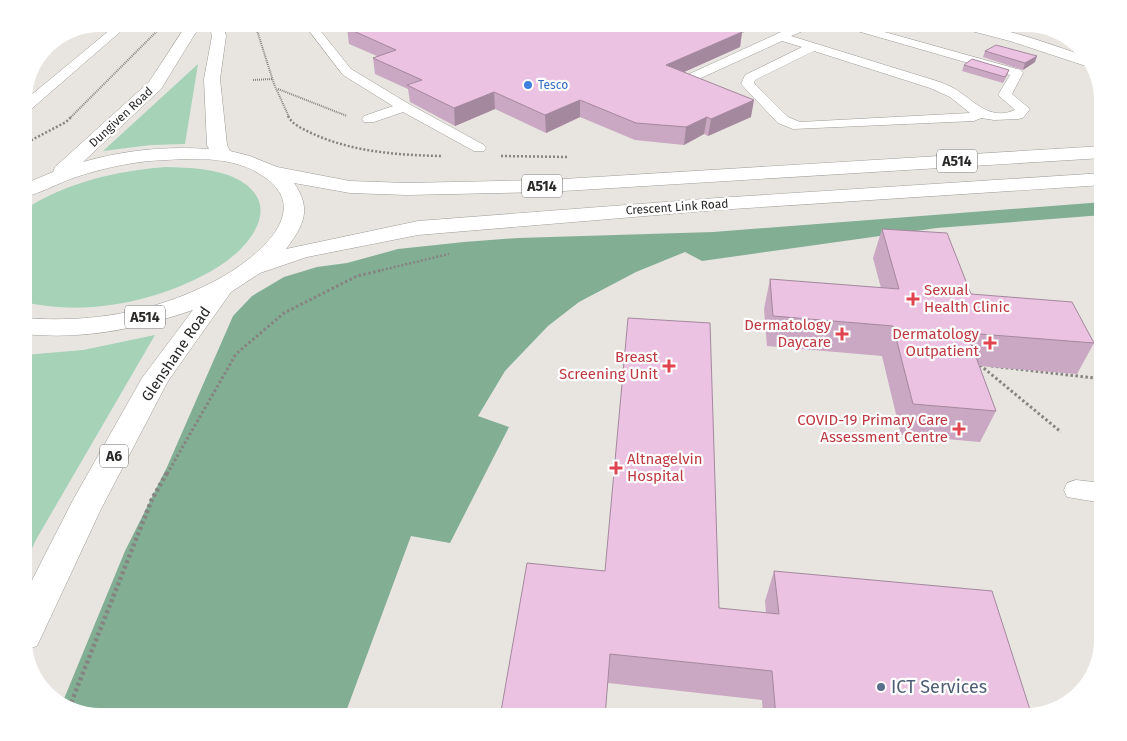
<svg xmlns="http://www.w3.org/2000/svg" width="1127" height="741" viewBox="0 0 1127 741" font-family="'Fira Sans',sans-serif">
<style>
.green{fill:#a6d2b8}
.forest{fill:#82ae94}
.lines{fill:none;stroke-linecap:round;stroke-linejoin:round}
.lane-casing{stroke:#9e9c97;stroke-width:1}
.street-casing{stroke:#9e9c97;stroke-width:1}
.highway-casing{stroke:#9e9c97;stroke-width:1}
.path-far3{stroke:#868481;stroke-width:2;stroke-dasharray:1 1;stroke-linecap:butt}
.path-far2{stroke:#868481;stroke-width:2.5;stroke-dasharray:2 2;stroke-linecap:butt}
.path-far1{stroke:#868481;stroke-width:3;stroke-dasharray:2.5 2.5;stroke-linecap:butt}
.path{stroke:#868481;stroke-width:4.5;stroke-dasharray:3 3;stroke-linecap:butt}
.lane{fill:#fff;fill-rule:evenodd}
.street{fill:#fff;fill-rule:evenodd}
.highway{fill:#fff;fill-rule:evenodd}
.wall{fill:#caa7c2}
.shaded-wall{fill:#a4889e}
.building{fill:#ebc2e1;stroke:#a4889e}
.shop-dot{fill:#3f7fe0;stroke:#fff;stroke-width:2}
.health-dot{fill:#e0444e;stroke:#fff;stroke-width:2}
.service-dot{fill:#5c6f8a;stroke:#fff;stroke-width:2}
.labels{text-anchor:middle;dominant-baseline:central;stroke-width:4.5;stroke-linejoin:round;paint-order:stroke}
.far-shop-label{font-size:12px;fill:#366cbe;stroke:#fff;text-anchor:start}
.far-street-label{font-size:12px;fill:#2a2928;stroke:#fff}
.shield{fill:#fff;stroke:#6a6968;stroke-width:1}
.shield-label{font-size:14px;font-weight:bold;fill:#2a2928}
.health-label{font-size:15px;fill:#be3a42;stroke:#fff;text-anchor:end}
.street-label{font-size:15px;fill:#2a2928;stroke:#fff}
.near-service-label{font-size:18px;fill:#4e5e75;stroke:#fff;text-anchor:start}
</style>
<rect width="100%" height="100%" fill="#e8e5e0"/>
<path class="green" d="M 198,64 L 185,144 L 151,145 L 103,151 Z
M 166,167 C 190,168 216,168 237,179 C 285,204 250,247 218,267 C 162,301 88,317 24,302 L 24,210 C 66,182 117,171 166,167 Z
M 155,335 L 37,538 L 24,565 L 24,355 L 83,350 Z"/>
<path class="forest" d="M 1103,202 L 1103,215 L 937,228 L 702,261 L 685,252 L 636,272 L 579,302 L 548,326 L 505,371 L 478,416 L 509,427 L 450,543 L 411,536 L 344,717 L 100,717 L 61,706 L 125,551 L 167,467 L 233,316 L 252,296 L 284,277 L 317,267 L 347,263 L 398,249 L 464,242 L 518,238 L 713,232 Z"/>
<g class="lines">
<defs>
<path id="lane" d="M 113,24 L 123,24 L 120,32 L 29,111 L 24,112 L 24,101 L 111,29 Z
M 304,24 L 315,24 L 351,69 L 409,104 L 484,145 L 486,148 L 484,151 L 474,151 L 403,112 L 374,122 L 364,122 L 362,119 L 364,116 L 393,106 L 343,75 Z
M 696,24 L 713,24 L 725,28 L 736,28 L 748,24 L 769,24 L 792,27 L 801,24 L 816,24 L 815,26 L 791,36 L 940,82 C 947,85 955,88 961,93 C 978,105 992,120 1015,110 L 998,95 L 1010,75 L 840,26 L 838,24 L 856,24 L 1021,70 L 1023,73 L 1012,94 L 1030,109 L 1023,118 L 1018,119 L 994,120 L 981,118 L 974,121 L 793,129 L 778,123 L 741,84 L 745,75 L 802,47 L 782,41 L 690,83 L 684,79 L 685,76 L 781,32 L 756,28 L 737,34 L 724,34 L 698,26 ZM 814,51 L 930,88 L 950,97 L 970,113 L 800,122 L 788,117 L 754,83 L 755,80 Z
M 1076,480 L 1103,483 L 1103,503 L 1067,497 L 1064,490 L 1067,483 Z"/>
<path id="street" d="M 954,24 C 1000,24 1045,43 1088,57 L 1093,62 L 1095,69 L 1010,41 L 956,27 Z"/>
<path id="highway" d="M 187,24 L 201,24 L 161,89 L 83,162 C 124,150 167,146 209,149 L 207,145 L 204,79 L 212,36 L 209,24 L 223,24 L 226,36 L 220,79 L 227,145 L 230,151 L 250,156 L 277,167 L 350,181 L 407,183 L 547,180 L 1103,146 L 1103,158 L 547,192 L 407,195 L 350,193 L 294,183 C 312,209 304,225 286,249 L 418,221 L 717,198 L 1103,173 L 1103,185 L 717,210 L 418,235 L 307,257 L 260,273 L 231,292 L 168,381 L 101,509 L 37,646 L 25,650 L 24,596 L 73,500 L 142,378 L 193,310 C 137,329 83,340 24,334 L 24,318 C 89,323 152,313 211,283 C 249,264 323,210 258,173 C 232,157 195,158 166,160 C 134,161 103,168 73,178 C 57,184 41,193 24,197 L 24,184 L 53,172 L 55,167 L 149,82 Z"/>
</defs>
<use href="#lane" class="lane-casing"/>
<use href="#street" class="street-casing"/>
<use href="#highway" class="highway-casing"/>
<path class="path-far3" d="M 255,24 L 274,84 L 289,117
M 253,80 L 272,79
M 278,89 L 347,116
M 71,117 L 160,28"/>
<path class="path-far2" d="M 288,116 C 292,124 301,128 309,132 C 351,152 396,155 442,156
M 24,144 L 66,122 L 72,116
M 501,156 L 567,157
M 378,271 L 449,254"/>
<path class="path-far1" d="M 980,365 L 1061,432
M 991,366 L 1103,379
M 167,474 L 236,354 L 284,313 L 357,276 L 383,270"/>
<path class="path" d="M 69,708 L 152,499 L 167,473"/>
<use href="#lane" class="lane"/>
<use href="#street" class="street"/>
<use href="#highway" class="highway"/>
</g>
<path class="wall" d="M 347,28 L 742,32 L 740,47 L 684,72 L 751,117 L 708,136 L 704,134 L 684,145 L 635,140 L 580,117 L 546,133 L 495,109 L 455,126 L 410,102 L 408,89 L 375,74 L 373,58 L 377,56 L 349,44 Z
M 985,51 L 1035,62 L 1023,70 L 983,57 Z
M 964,65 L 1009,70 L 1007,76 L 1003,83 L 962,71 Z
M 882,229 L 971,294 L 1094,343 L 1077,374 L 979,366 L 996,411 L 980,442 L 901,435 L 882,356 L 767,346 L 764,309 L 770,279 L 881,288 L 873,258 Z
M 527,563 L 719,608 L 766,613 L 765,601 L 774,571 L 1027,717 L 763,717 L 762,700 L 608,683 Z"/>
<path class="shaded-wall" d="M 742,32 L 740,47 L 664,81 L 666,65 Z
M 1037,56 L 1035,62 L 1023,70 L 1025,63 Z
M 494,92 L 495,109 L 455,126 L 454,108 Z
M 580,100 L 580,117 L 546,133 L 545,115 Z
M 754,100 L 751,117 L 708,136 L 711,119 Z
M 707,117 L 704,134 L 684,145 L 686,127 Z"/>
<path class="building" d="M 362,24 L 716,24 L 742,32 L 666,65 L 754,100 L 711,119 L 707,117 L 686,127 L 636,123 L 580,100 L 545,115 L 494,92 L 454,108 L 407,85 L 422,80 L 373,58 L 396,50 L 347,28 Z
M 996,45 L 1037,56 L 1025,63 L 985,51 Z
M 972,59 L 1009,70 L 1005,77 L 964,65 Z
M 882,229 L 947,233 L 971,294 L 1072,302 L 1094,343 L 967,333 L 996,411 L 913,404 L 893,326 L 773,316 L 770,279 L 899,289 Z
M 628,318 L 710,323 L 719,608 L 779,614 L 774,571 L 992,591 L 1032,716 L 1027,717 L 776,717 L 772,671 L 610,654 L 605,717 L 500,717 L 527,563 L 605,571 Z"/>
<circle class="shop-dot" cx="528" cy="85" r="5"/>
<g class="health-dot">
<path d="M910.5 291.5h5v5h5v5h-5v5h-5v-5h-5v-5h5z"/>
<path d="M839.5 326.5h5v5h5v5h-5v5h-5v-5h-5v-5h5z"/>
<path d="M987.5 335.5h5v5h5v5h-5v5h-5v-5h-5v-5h5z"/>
<path d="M666.5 358.5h5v5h5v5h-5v5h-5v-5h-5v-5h5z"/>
<path d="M956.5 421.5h5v5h5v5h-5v5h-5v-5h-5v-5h5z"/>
<path d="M613.5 460.5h5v5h5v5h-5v5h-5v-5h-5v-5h5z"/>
</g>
<circle class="service-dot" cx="881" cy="687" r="5"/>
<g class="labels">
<g class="far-shop-label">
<text x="538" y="85">Tesco</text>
</g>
<g class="far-street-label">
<text transform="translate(121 117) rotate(-43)">Dungiven Road</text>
<text transform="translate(677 207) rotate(-4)">Crescent Link Road</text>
</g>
<g class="shield">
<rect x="937" y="149.5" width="40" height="23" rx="4"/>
<rect x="522" y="174.5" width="40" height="23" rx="4"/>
<rect x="125" y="305.5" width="40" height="23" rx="4"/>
<rect x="100" y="444.5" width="28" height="23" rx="4"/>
</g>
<g class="shield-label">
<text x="957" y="161">A514</text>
<text x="542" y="186">A514</text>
<text x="145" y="317">A514</text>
<text x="114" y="456">A6</text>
</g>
<g class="health-label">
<text x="924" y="290" text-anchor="start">Sexual<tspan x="924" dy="17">Health Clinic</tspan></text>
<text x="831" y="325">Dermatology<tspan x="831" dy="17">Daycare</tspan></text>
<text x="979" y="334">Dermatology<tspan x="979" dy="17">Outpatient</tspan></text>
<text x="658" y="357">Breast<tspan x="658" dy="17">Screening Unit</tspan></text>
<text x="948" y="420">COVID-19 Primary Care<tspan x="948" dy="17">Assessment Centre</tspan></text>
<text x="627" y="459" text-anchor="start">Altnagelvin<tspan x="627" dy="17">Hospital</tspan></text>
</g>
<g class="street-label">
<text transform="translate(176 354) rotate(-56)">Glenshane Road</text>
</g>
<g class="near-service-label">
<text x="891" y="687">ICT Services</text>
</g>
</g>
<path d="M0 0H1127V741H0ZM100 32H1026A68 68 0 0 1 1094 100V640A68 68 0 0 1 1026 708H100A68 68 0 0 1 32 640V100A68 68 0 0 1 100 32Z" fill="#fff" fill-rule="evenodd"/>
</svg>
